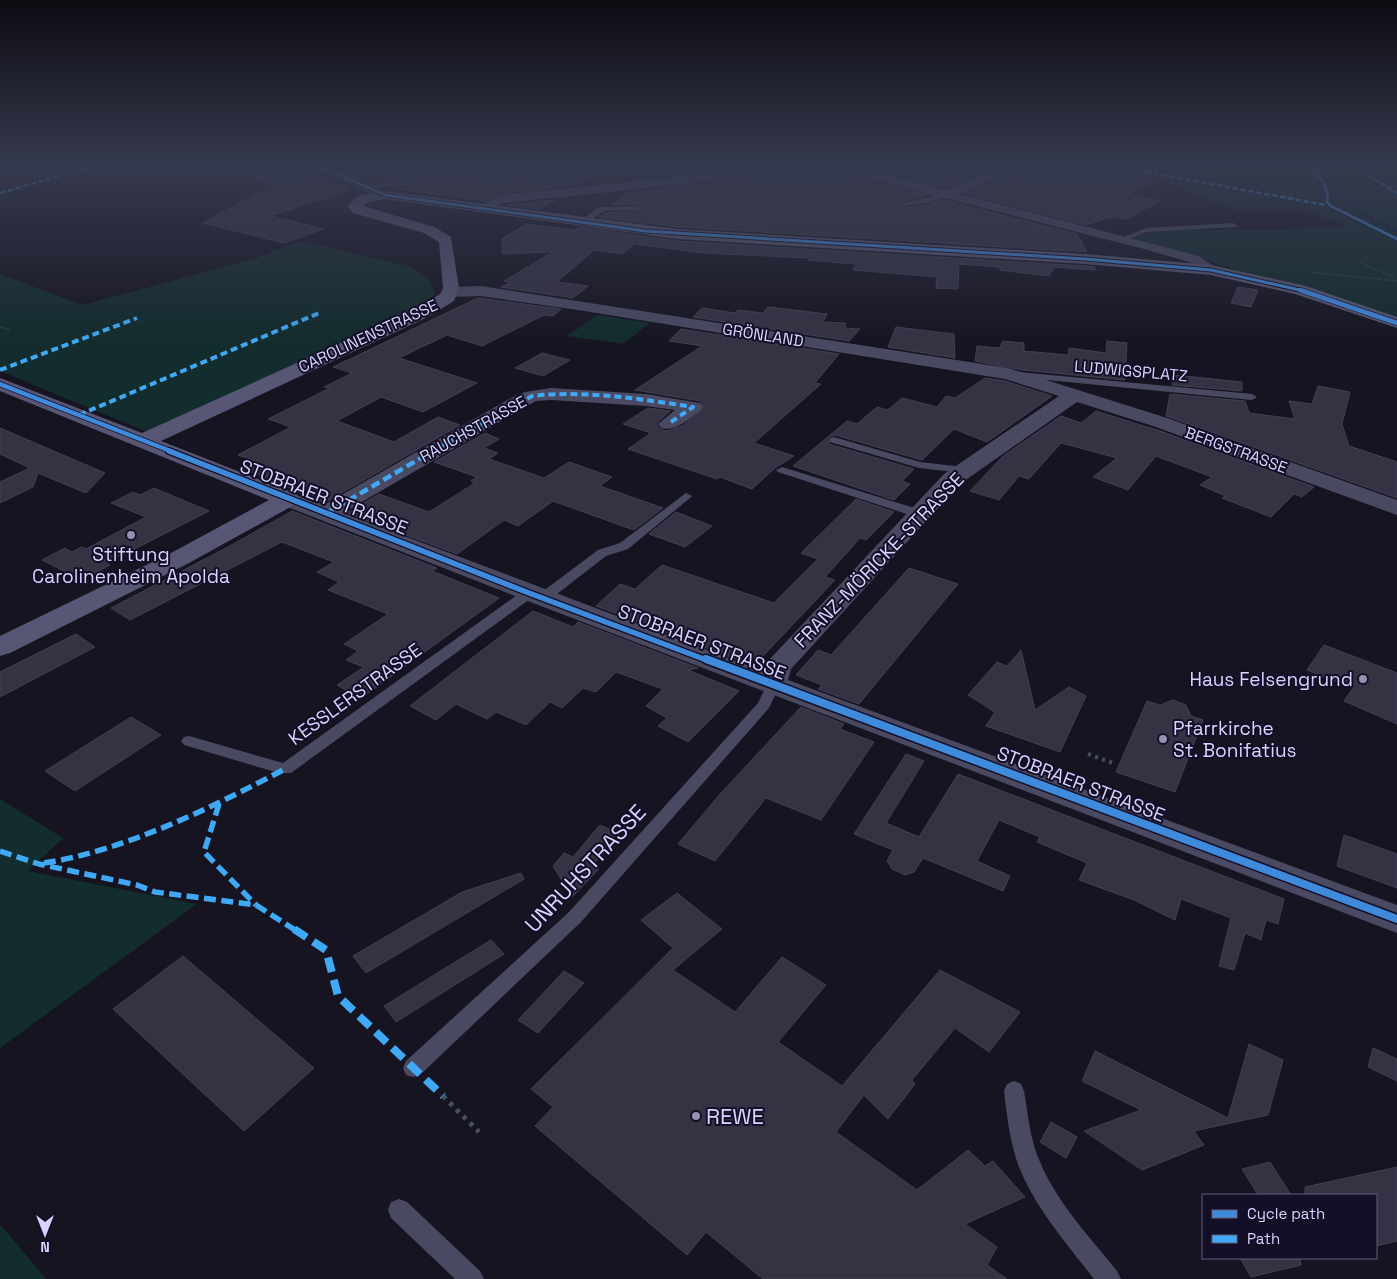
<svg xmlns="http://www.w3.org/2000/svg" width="1397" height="1279" viewBox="0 0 1397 1279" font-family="'Space Grotesk',sans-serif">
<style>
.green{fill:#132c2d}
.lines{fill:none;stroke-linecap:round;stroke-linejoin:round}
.stream{stroke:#0d2144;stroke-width:4}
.building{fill:#343243;stroke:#433f54}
.path-far2{stroke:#44505f;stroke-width:2;stroke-dasharray:1 2;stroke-linecap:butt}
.path-far1{stroke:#44505f;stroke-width:4;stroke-dasharray:3 4.5;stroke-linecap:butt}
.path{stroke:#44505f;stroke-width:5;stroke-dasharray:4 5.5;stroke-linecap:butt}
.lane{fill:#4a4962;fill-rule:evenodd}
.street{fill:#4a4962;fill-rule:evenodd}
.secondary{fill:#575674;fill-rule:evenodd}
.quiet-far4{stroke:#3fa9f5;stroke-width:2.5;stroke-dasharray:5.5 2.5;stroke-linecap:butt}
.quiet-far3{stroke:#3fa9f5;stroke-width:4;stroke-dasharray:7 4;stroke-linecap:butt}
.quiet-far2{stroke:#3fa9f5;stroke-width:4.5;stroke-dasharray:9 4.5;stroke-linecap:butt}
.quiet-far1{stroke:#3fa9f5;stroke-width:5.5;stroke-dasharray:12 5.5;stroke-linecap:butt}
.quiet{stroke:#3fa9f5;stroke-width:8;stroke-dasharray:15 8;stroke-linecap:butt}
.cycleway-far3-casing{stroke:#130f26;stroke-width:5}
.cycleway-far2-casing{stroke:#130f26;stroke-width:6}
.cycleway-far1-casing{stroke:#130f26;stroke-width:8}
.cycleway-casing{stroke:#130f26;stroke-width:11}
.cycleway-far3{stroke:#408adc;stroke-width:3}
.cycleway-far2{stroke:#408adc;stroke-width:4.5}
.cycleway-far1{stroke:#408adc;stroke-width:5.5}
.cycleway{stroke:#408adc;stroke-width:8}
.poi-dot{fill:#9591b1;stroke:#130f26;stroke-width:2}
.labels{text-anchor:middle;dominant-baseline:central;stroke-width:4;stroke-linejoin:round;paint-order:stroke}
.far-street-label{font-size:16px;fill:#d9d4ff;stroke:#130f26}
.street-label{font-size:19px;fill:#d9d4ff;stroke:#130f26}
.poi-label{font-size:19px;fill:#d9d4ff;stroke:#130f26}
.near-street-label{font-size:22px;fill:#d9d4ff;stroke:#130f26}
.near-poi-label{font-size:22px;fill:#d9d4ff;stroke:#130f26;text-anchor:start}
</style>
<rect width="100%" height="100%" fill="#161421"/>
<path class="green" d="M 1212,166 L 1397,166 L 1397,318 L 1127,237 L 1169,230 L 1274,230 L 1346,226 L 1302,209 L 1242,210 L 1196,196 L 1176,185 L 1207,172 Z
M 300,241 L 409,266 L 428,278 L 435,293 L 428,303 L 147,432 L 0,371 L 0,274 L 83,305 L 256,258 Z
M 597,315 L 650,323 L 623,344 L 567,336 Z
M 0,799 L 63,838 L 28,871 L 197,904 L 0,1048 Z
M 0,1224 L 46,1279 L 0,1279 Z"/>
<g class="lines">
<path class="stream" d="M 1337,166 L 1346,205 L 1397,231"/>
</g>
<path class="building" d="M 458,166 L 611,166 L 579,185 L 501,193 L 485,201 L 392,188 L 530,174 L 532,172 L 530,168 L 385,183 L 385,179 L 420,176 L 416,170 Z
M 667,166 L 732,166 L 650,178 Z
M 785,166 L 831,171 L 927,195 L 896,203 L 901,208 L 927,205 L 943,200 L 1077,234 L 1087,252 L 677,227 L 599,217 L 605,213 L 641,211 L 637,204 L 611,205 L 630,192 L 686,186 L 769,172 Z
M 861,166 L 942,166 L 943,174 L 958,170 L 964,172 L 977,166 L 996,166 L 946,188 Z
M 1025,166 L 1041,166 L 1080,174 L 1097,166 L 1157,179 L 1129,194 L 1160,201 L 1127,219 L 1111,217 L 1085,225 L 965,193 Z
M 294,168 L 350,190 L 270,216 L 324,229 L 284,243 L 203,223 L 272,185 L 253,178 Z
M 555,200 L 539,209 L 507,205 Z
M 526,224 L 574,230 L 579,227 L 677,241 L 1085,266 L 1094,267 L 1096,270 L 1054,267 L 1049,276 L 1000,270 L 1000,267 L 959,264 L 958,289 L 936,288 L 937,277 L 853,270 L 856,264 L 808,260 L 810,258 L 703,253 L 635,244 L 622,254 L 594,250 L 557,282 L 588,286 L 573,298 L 501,287 L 511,282 L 504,281 L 553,252 L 502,254 L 502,239 Z
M 1238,287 L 1258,290 L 1251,307 L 1231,303 Z
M 478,298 L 561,309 L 553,316 L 544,315 L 482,346 L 447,335 L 399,358 L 477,383 L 423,412 L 381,397 L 337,421 L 394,442 L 438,417 L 460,425 L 324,503 L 244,469 L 257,462 L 238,455 L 291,427 L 268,419 L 330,388 L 324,387 L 352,373 L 333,367 Z
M 768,307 L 827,314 L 823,322 L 846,323 L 845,328 L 860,329 L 849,341 L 693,317 L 702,308 L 735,313 L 738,310 L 763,313 Z
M 896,327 L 954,334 L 955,358 L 888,347 Z
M 681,329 L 839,354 L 815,383 L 821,384 L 754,443 L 794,456 L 775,468 L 752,489 L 720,477 L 717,479 L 628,449 L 651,433 L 623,424 L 648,408 L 670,411 L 656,424 L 660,429 L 667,431 L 682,426 L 704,408 L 700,401 L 635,390 L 702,346 L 669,341 Z
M 1003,341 L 1024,343 L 1024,351 L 1068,355 L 1069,348 L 1106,353 L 1107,341 L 1127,343 L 1125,380 L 1022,370 L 975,361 L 977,346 L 1000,348 Z
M 542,353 L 570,360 L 543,376 L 515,368 Z
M 1174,375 L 1242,382 L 1242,391 L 1172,385 Z
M 985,378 L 1005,381 L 1052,396 L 987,442 L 954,429 L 922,460 L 835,435 L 829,437 L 829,444 L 914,469 L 902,481 L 910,484 L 894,500 L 793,466 L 847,421 L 857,424 L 877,407 L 888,410 L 902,398 L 937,407 L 946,396 L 955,398 Z
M 1318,386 L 1350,392 L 1342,424 L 1349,446 L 1397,462 L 1397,498 L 1166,416 L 1170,394 L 1245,401 L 1249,413 L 1295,419 L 1289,401 L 1312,404 Z
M 1096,411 L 1163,432 L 1314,487 L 1302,497 L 1294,494 L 1271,517 L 1222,498 L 1226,496 L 1200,485 L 1212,477 L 1156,456 L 1128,490 L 1093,477 L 1117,458 L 1061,443 L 1029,479 L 1019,476 L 999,500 L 970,491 L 1003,456 L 1061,416 L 1081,423 Z
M 0,428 L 105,473 L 86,493 L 38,473 L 33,487 L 0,503 L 0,482 L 30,468 L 0,454 Z
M 485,433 L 499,439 L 484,448 L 498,453 L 489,459 L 544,478 L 569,462 L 612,477 L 600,486 L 663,508 L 634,530 L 553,501 L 518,526 L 504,520 L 457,554 L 347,513 L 379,494 L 429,512 L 475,483 L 471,481 L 477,477 L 434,462 Z
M 154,488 L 209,511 L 107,563 L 110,565 L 82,580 L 42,560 L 65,548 L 72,552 L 82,547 L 86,549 L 146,517 L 111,503 L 133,492 L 140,495 Z
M 856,499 L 894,512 L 866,540 L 860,538 L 825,577 L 835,580 L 762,657 L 741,661 L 596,606 L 620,584 L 635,589 L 662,565 L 774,603 L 818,559 L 801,553 Z
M 292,511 L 437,568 L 432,571 L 499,598 L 360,699 L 337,685 L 364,667 L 346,660 L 358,651 L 344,644 L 388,614 L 328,590 L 339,582 L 317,572 L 334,562 L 282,542 L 130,620 L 111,608 L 228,547 Z
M 676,512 L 712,526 L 685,547 L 649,534 Z
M 909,568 L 958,584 L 859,704 L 818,689 L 822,685 L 796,675 L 818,650 L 831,655 Z
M 533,611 L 573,627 L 578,622 L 698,668 L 688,670 L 739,691 L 688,742 L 658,726 L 667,718 L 646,706 L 663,689 L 616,672 L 596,692 L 583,688 L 562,708 L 550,702 L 526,725 L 496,712 L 487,719 L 456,704 L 436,720 L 410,706 Z
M 76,634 L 95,647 L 0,697 L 0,672 Z
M 1324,645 L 1397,673 L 1397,724 L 1344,701 L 1353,688 L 1307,670 Z
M 1021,650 L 1035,710 L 1069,687 L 1086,696 L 1060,752 L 986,726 L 995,712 L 968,695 L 997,662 L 1007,666 Z
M 1173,700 L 1186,705 L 1191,716 L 1203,720 L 1175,792 L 1116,772 L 1147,701 L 1160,705 Z
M 801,707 L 844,724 L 840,729 L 874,742 L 821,820 L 766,798 L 715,861 L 678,844 L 721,793 Z
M 131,717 L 161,735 L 75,791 L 45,771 Z
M 906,754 L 924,761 L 886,823 L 919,837 L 958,774 L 1284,899 L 1278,924 L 1266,920 L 1261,940 L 1245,933 L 1234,970 L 1219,966 L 1231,918 L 1181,899 L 1175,920 L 1134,900 L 1079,880 L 1087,863 L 1037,842 L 1040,837 L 999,820 L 977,861 L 1010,876 L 1003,891 L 923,858 L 914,872 L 905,875 L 892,869 L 887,861 L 893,850 L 854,834 Z
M 600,825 L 620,834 L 592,866 L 599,869 L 572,897 L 553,866 L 564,853 L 573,857 Z
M 1344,835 L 1397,854 L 1397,888 L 1337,866 Z
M 521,873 L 524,879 L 366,973 L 353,956 L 462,892 Z
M 677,893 L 722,929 L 673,970 L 735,1012 L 782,957 L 826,985 L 778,1042 L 842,1086 L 940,970 L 1020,1012 L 989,1052 L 955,1028 L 912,1080 L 915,1084 L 888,1119 L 864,1095 L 836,1132 L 917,1190 L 968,1150 L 985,1166 L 993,1161 L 1025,1197 L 965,1224 L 997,1247 L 987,1265 L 1007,1279 L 763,1279 L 706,1232 L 687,1255 L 535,1126 L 553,1107 L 531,1089 L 673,948 L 641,920 Z
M 491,940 L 504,954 L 396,1022 L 384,1006 Z
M 183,956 L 314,1068 L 244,1131 L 113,1009 Z
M 564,971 L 584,983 L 538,1033 L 518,1020 Z
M 1249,1044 L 1283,1060 L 1268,1115 L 1194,1131 L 1204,1145 L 1142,1170 L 1084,1131 L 1141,1110 L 1082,1081 L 1095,1051 L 1228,1118 Z
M 1373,1048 L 1397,1059 L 1397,1081 L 1368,1067 Z
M 1051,1122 L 1077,1137 L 1066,1158 L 1040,1142 Z
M 1270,1162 L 1291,1195 L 1258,1195 L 1242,1169 Z
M 1397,1167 L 1397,1241 L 1376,1246 L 1376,1195 L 1305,1195 L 1305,1187 Z
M 1240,1258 L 1300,1258 L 1301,1265 L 1251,1277 Z"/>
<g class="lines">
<path class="path-far2" d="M 1395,237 L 1397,236
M 1361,263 L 1397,278
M 1309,272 L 1397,281
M 0,327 L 10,330"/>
<path class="path-far1" d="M 1088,754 L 1116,764"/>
<path class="path" d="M 443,1096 L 479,1132"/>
<path class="lane" d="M 528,169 L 530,172 L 365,189 L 362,187 Z
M 946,193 L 948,196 L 927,203 L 902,206 L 898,204 Z
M 637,206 L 640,210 L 604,211 L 585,224 L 578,222 L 599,207 Z
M 1233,223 L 1237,225 L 1236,227 L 1147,232 L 1123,241 L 1119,239 L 1146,228 Z
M 1019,372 L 1252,394 L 1257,397 L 1252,400 L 1016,377 L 1014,375 Z
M 834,437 L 920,462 L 963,467 L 969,470 L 963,473 L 919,468 L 830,442 L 830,438 Z
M 782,467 L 924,511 L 926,514 L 920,518 L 916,517 L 778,472 L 776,470 Z
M 686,493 L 692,496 L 690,498 L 628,549 L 606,556 L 548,601 L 538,601 L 536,598 L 538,595 L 598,550 L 620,543 Z
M 529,589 L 534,590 L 536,593 L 534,596 L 291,773 L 279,773 L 184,745 L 181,741 L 184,737 L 189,736 L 283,763 L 524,590 Z
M 773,680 L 780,685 L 769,708 L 581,922 L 420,1075 L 413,1077 L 406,1075 L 403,1068 L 406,1061 L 569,912 L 758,703 L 768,682 Z
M 1014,1081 L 1021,1084 L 1024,1091 C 1028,1114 1030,1140 1040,1162 C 1057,1203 1090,1237 1117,1271 L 1121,1279 L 1094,1279 C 1067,1244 1036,1209 1019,1167 C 1010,1143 1007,1116 1004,1091 L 1007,1084 Z
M 399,1199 L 407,1202 L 480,1271 L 484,1279 L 455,1279 L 391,1218 L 388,1210 L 391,1202 Z"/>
<path class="street" d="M 313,166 L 330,166 L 392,195 L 390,198 L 380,198 Z
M 745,166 L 775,166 L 769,170 L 686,184 L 504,203 L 482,212 L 475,208 L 501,195 L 686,176 Z
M 830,166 L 852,166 L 946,190 L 1001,166 L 1018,166 L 960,194 L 1199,256 L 1219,270 L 1216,273 L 1206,273 L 1189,262 L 1144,249 L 832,169 Z
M 1110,166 L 1136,166 L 1150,169 L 1152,172 L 1146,176 L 1112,169 Z
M 481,286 L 1008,368 L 1167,418 L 1397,500 L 1397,515 L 1153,426 L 1077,402 L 960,484 L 791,669 L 788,680 L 1397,905 L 1397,933 L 520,598 L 280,504 L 277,499 L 280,494 L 288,492 L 324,505 L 509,399 L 525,392 L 551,388 L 646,394 L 700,403 L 703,407 L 700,411 C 688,419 676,432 661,428 L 658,424 L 675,410 L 646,406 L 551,400 L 536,401 L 343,513 L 763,671 L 768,661 L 944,474 L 1059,396 L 1005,379 L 578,310 L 481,296 L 450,297 L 442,292 L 450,287 Z"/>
<path class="secondary" d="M 385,191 L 677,229 L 1085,254 L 1211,265 L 1306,286 L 1397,317 L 1397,328 L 1295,294 L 1211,275 L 1085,264 L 677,239 L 385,199 L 369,202 L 363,206 L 434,227 L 451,237 L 459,288 L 454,301 L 428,317 L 161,441 L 296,494 L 300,499 L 296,504 L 189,563 L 10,653 L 0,656 L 0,636 L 171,553 L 269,500 L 0,391 L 0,378 L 142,433 L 416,309 L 440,294 L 443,288 L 439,242 L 424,233 L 353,213 L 347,206 L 360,195 Z"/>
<path class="quiet-far4" d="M 1353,166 L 1397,193
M 1146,172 L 1331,206
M 0,193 L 94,166"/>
<path class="quiet-far3" d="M 0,370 L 137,318
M 79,415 L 319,313
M 431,452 L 532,396 C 585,390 641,399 693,407 L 668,424"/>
<path class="quiet-far2" d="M 325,514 L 433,451"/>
<path class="quiet-far1" d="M 219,804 L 204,852 L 256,905
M 0,851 L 39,864 L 137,885 L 155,892 L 256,905 L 295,930
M 44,863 C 124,851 213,807 285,769"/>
<path class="quiet" d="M 294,929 L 326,950 L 338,996 L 443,1096"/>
<defs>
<path id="cycleway-far3" d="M 319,166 L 385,195 L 645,231 L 1085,259 L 1211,270 L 1304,291
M 1308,166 C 1320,177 1329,185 1327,202 L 1331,206 L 1397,239"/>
<path id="cycleway-far2" d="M 1300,290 L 1397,323
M 0,384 L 173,452"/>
<path id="cycleway-far1" d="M 169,451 L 529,593 L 709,661"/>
<path id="cycleway" d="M 706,659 L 1397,919"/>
</defs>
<use href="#cycleway-far3" class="cycleway-far3-casing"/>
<use href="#cycleway-far2" class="cycleway-far2-casing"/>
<use href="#cycleway-far1" class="cycleway-far1-casing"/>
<use href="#cycleway" class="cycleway-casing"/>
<use href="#cycleway-far3" class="cycleway-far3"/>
<use href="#cycleway-far2" class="cycleway-far2"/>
<use href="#cycleway-far1" class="cycleway-far1"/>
<use href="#cycleway" class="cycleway"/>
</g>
<linearGradient id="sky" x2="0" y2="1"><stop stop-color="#0c0b12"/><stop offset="0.48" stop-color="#363a4e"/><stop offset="1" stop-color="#363a4e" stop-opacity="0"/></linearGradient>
<rect width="1397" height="345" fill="url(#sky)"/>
<g class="poi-dot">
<circle cx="131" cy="535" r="5"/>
<circle cx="1363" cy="679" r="5"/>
<circle cx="1163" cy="739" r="5"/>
<circle cx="696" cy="1116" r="5"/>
</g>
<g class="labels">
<g class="far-street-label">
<text transform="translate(763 335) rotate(9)">GRÖNLAND</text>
<text transform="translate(368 336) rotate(-25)">CAROLINENSTRASSE</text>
<text transform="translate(1131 371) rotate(5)">LUDWIGSPLATZ</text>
<text transform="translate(473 429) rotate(-29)">RAUCHSTRASSE</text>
<text transform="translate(1236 450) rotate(20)">BERGSTRASSE</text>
</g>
<g class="street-label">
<text transform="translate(324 497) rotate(21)">STOBRAER STRASSE</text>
<text transform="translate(879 560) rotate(-46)">FRANZ-MÖRICKE-STRASSE</text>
<text transform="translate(702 642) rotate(21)">STOBRAER STRASSE</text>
<text transform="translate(355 694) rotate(-36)">KESSLERSTRASSE</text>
<text transform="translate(1081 784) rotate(21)">STOBRAER STRASSE</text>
</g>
<g class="poi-label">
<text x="131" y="554">Stiftung<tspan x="131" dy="22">Carolinenheim Apolda</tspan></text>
<text x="1353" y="679" text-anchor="end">Haus Felsengrund</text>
<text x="1173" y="728" text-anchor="start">Pfarrkirche<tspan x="1173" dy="22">St. Bonifatius</tspan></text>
</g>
<g class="near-street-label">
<text transform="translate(585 868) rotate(-47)">UNRUHSTRASSE</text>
</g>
<g class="near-poi-label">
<text x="706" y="1116">REWE</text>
</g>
</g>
<rect x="1202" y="1194" width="175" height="65" fill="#130f26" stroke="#625e7d"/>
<rect x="1212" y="1210" width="25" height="8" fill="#408adc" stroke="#625e7d"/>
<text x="1247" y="1219" font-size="15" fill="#d9d4ff">Cycle path</text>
<rect x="1212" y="1235" width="25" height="8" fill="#3fa9f5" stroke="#625e7d"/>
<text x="1247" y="1244" font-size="15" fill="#d9d4ff">Path</text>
<g transform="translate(45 1234) rotate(180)" stroke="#130f26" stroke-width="4" paint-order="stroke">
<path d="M0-4L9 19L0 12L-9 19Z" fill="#d9d4ff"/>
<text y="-8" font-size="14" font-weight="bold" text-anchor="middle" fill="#d9d4ff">N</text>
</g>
</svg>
